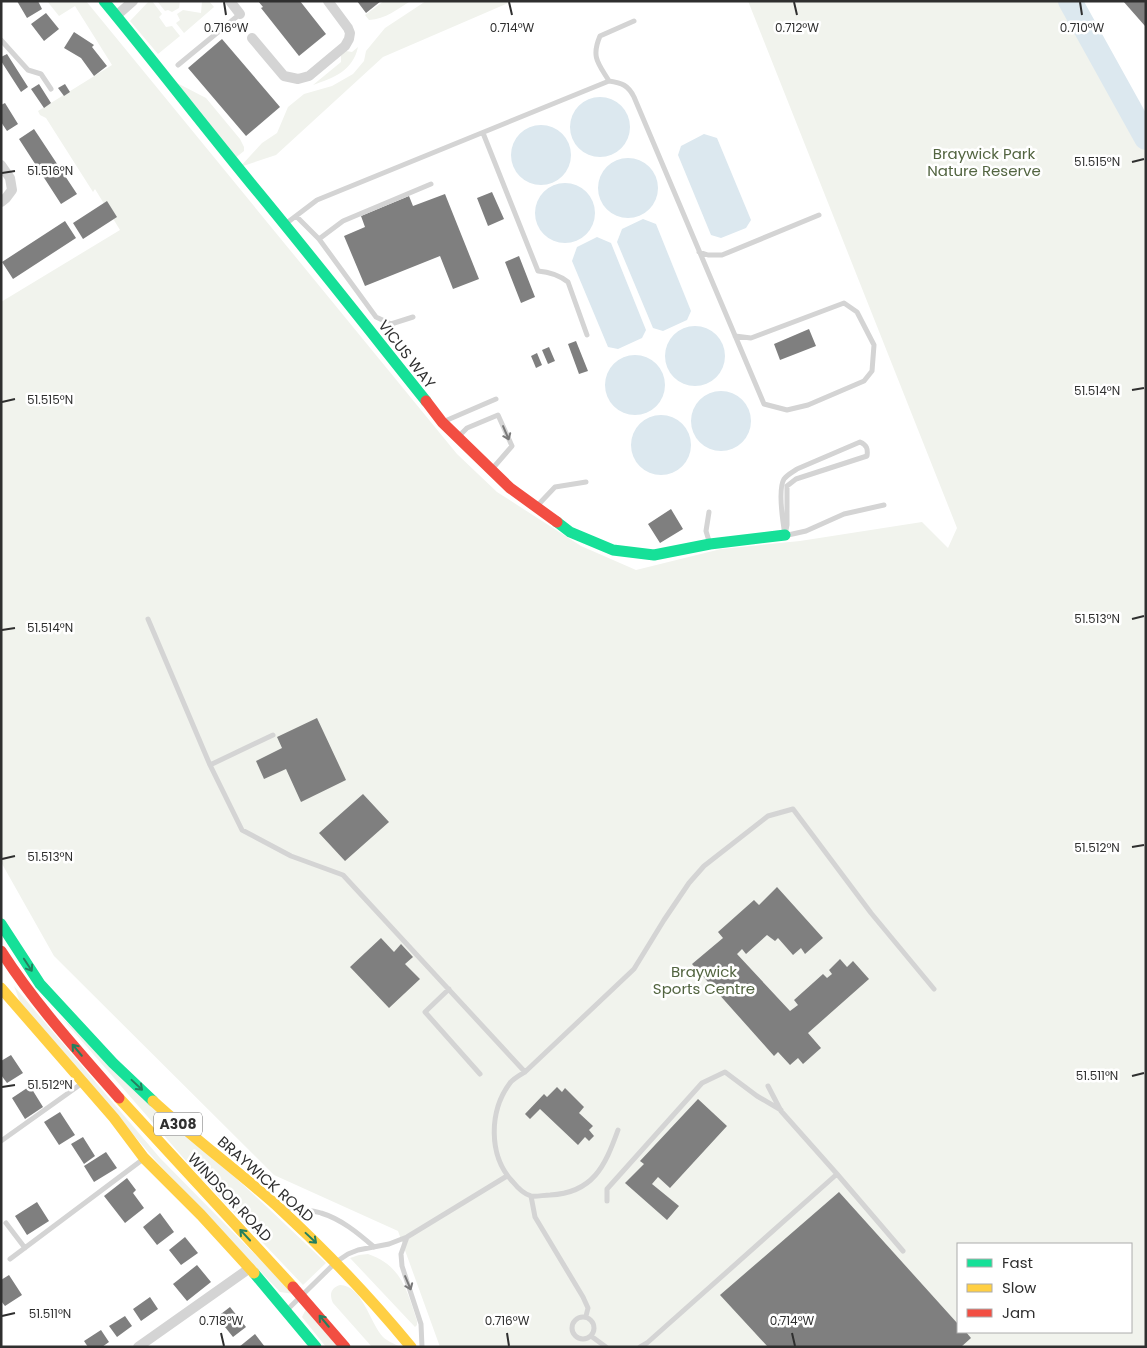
<svg xmlns="http://www.w3.org/2000/svg" width="1147" height="1348" viewBox="0 0 1147 1348" font-family="Poppins,sans-serif">
<style>
.green{fill:#f1f3ed;fill-rule:evenodd}
.water{fill:#dce8ef}
.lines{fill:none;stroke-linecap:round;stroke-linejoin:round}
.river{stroke:#dce8ef;stroke-width:24}
.building{fill:#7f7f7f}
.lane{stroke:#d4d4d4;stroke-width:5}
.street{stroke:#d4d4d4;stroke-width:10}
.fast{stroke:#16e098;stroke-width:11}
.slow{stroke:#ffcf43;stroke-width:11}
.jam{stroke:#f24e42;stroke-width:11}
.oneway{stroke:#797979}
.oneway2{stroke:#247f5e}
.ticks{fill:none;stroke:#2f2f2f;stroke-width:2}
.labels{text-anchor:middle;dominant-baseline:central;stroke-width:5;stroke-linejoin:round;paint-order:stroke}
.shield{fill:#fff;stroke:#6d6d6d;stroke-width:1}
.shield-label{font-size:14px;font-weight:bold;fill:#2f2f2f}
.park-label{font-size:15px;fill:#536541;stroke:#fff}
.street-label{font-size:15px;fill:#2f2f2f;stroke:#fff}
.ticks-label{font-size:12px;text-anchor:middle;fill:#2f2f2f;stroke:#fff;stroke-width:5;stroke-linejoin:round;paint-order:stroke}
</style>
<rect width="100%" height="100%" fill="#fff"/>
<path class="green" d="M 47,1 L 86,1 L 457,454 L 497,492 L 581,546 L 636,570 L 721,549 L 800,541 L 922,522 L 948,548 L 957,528 L 748,1 L 1083,1 L 1146,122 L 1146,1347 L 440,1347 L 398,1231 L 274,1175 L 54,956 L 1,862 L 1,302 L 120,230 L 95,189 L 93,192 L 46,118 L 40,115 L 38,111 L 112,65 L 75,6 L 59,16 ZM 958,1244 L 1131,1244 L 1131,1332 L 958,1332 Z
M 149,1 L 152,1 L 162,14 L 159,17 L 166,27 L 172,26 L 180,36 L 158,54 L 130,21 Z
M 157,1 L 180,1 L 179,8 L 172,12 L 168,10 L 165,11 Z
M 202,1 L 209,1 L 214,7 L 184,33 L 176,23 L 180,20 L 177,14 L 183,10 L 201,13 Z
M 384,1 L 411,1 C 397,9 386,19 369,20 L 365,15 Z
M 426,1 L 513,1 L 383,57 L 276,155 L 240,167 L 262,143 L 277,133 L 288,107 L 304,94 L 332,86 L 353,74 L 364,61 L 366,51 L 385,28 Z
M 358,47 C 353,71 333,78 313,85 L 341,62 L 341,55 L 346,51 L 352,52 Z
M 177,83 L 206,98 L 240,139 L 244,147 L 244,151 L 234,159 Z
M 14,986 L 160,1158 L 294,1294 L 280,1292 L 156,1161 L 20,1002 Z
M 61,1017 L 267,1207 L 326,1263 L 303,1285 L 200,1177 Z
M 368,1254 C 401,1265 407,1290 417,1321 L 417,1325 L 415,1327 L 350,1258 L 359,1255 Z
M 340,1285 C 362,1285 370,1323 383,1337 C 387,1341 395,1344 400,1347 L 372,1347 L 333,1303 C 329,1294 331,1288 340,1285 Z
M 306,1309 L 338,1347 L 326,1347 L 302,1317 Z"/>
<path class="water" d="M570 127a30 30 0 1 1 60 0a30 30 0 1 1-60 0Z
M511 155a30 30 0 1 1 60 0a30 30 0 1 1-60 0Z
M 704,134 L 717,138 L 751,220 L 746,228 L 721,238 L 711,235 L 678,155 L 681,146 Z
M598 188a30 30 0 1 1 60 0a30 30 0 1 1-60 0Z
M535 213a30 30 0 1 1 60 0a30 30 0 1 1-60 0Z
M 643,219 L 656,224 L 691,311 L 687,320 L 663,331 L 653,328 L 617,242 L 622,229 Z
M 597,237 L 611,243 L 646,330 L 642,338 L 618,349 L 608,347 L 572,261 L 577,247 Z
M665 356a30 30 0 1 1 60 0a30 30 0 1 1-60 0Z
M605 385a30 30 0 1 1 60 0a30 30 0 1 1-60 0Z
M691 421a30 30 0 1 1 60 0a30 30 0 1 1-60 0Z
M631 445a30 30 0 1 1 60 0a30 30 0 1 1-60 0Z"/>
<g class="lines">
<path class="river" d="M 1070,1 L 1146,138"/>
</g>
<path class="building" d="M 17,1 L 38,1 L 42,9 L 27,18 Z
M 258,1 L 300,1 L 326,34 L 299,56 L 261,8 L 263,7 Z
M 357,1 L 381,1 L 366,13 Z
M 1123,1 L 1146,1 L 1146,25 L 1145,26 Z
M 46,13 L 59,29 L 44,41 L 31,24 Z
M 74,32 L 94,45 L 92,47 L 107,66 L 94,76 L 81,58 L 64,48 Z
M 222,39 L 280,107 L 246,136 L 188,68 Z
M 7,54 L 28,87 L 21,92 L 1,61 L 1,57 Z
M 39,84 L 51,103 L 44,108 L 31,89 Z
M 65,84 L 70,92 L 64,96 L 58,88 Z
M 5,103 L 18,124 L 7,131 L 1,122 L 1,105 Z
M 34,129 L 77,194 L 61,204 L 19,139 Z
M 492,192 L 504,219 L 488,226 L 477,198 Z
M 445,194 L 479,279 L 453,289 L 440,256 L 365,286 L 344,236 L 365,227 L 361,216 L 409,196 L 413,206 Z
M 107,201 L 117,217 L 83,239 L 73,223 Z
M 65,221 L 76,238 L 13,279 L 2,262 Z
M 519,256 L 535,297 L 521,303 L 505,262 Z
M 809,329 L 816,346 L 780,360 L 774,344 Z
M 576,341 L 588,371 L 579,374 L 568,344 Z
M 549,347 L 555,361 L 548,364 L 542,350 Z
M 537,353 L 542,365 L 536,368 L 531,356 Z
M 671,509 L 683,529 L 660,543 L 648,524 Z
M 317,718 L 346,780 L 301,802 L 286,769 L 264,779 L 256,761 L 282,748 L 277,737 Z
M 363,794 L 389,822 L 345,861 L 319,833 Z
M 777,887 L 823,938 L 805,954 L 801,948 L 793,955 L 778,938 L 775,941 L 767,935 L 746,954 L 742,949 L 737,954 L 790,1011 L 798,1005 L 794,1000 L 823,974 L 827,978 L 832,974 L 829,970 L 840,959 L 847,967 L 853,961 L 869,979 L 808,1033 L 821,1048 L 803,1064 L 798,1058 L 790,1065 L 778,1052 L 774,1056 L 692,964 L 723,938 L 718,932 L 754,900 L 759,905 Z
M 381,938 L 394,952 L 401,944 L 413,957 L 405,964 L 420,979 L 389,1008 L 350,967 Z
M 11,1055 L 23,1073 L 7,1083 L 1,1075 L 1,1061 Z
M 30,1086 L 43,1107 L 25,1119 L 12,1098 Z
M 557,1087 L 562,1092 L 565,1088 L 584,1107 L 579,1113 L 593,1126 L 589,1130 L 594,1136 L 589,1141 L 585,1137 L 578,1145 L 540,1109 L 530,1119 L 525,1114 L 544,1094 L 547,1097 Z
M 698,1099 L 727,1126 L 670,1188 L 658,1177 L 652,1184 L 679,1206 L 667,1220 L 625,1183 L 644,1164 L 640,1161 Z
M 60,1112 L 75,1135 L 59,1145 L 44,1122 Z
M 83,1137 L 95,1156 L 84,1164 L 71,1144 Z
M 106,1152 L 117,1168 L 94,1182 L 84,1166 Z
M 127,1178 L 136,1190 L 133,1193 L 144,1208 L 125,1223 L 104,1196 Z
M 839,1192 L 958,1324 L 958,1332 L 966,1332 L 971,1338 L 961,1347 L 768,1347 L 720,1295 Z
M 37,1202 L 49,1221 L 27,1235 L 15,1216 Z
M 160,1213 L 174,1232 L 157,1245 L 143,1227 Z
M 185,1237 L 198,1253 L 181,1265 L 169,1250 Z
M 197,1265 L 211,1282 L 187,1301 L 173,1284 Z
M 9,1275 L 22,1295 L 5,1306 L 1,1301 L 1,1280 Z
M 150,1297 L 158,1309 L 141,1321 L 133,1309 Z
M 230,1307 L 246,1327 L 233,1337 L 217,1317 Z
M 125,1316 L 132,1326 L 117,1337 L 109,1326 Z
M 101,1330 L 109,1342 L 102,1347 L 88,1347 L 84,1341 Z
M 255,1334 L 265,1347 L 239,1347 Z"/>
<g class="lines">
<path class="lane" d="M 1,40 L 28,70 L 41,74 L 51,89
M 178,65 L 240,14
M 609,81 C 598,63 591,57 600,36 L 634,21
M 483,133 L 538,271 C 550,272 559,275 568,282 L 587,335
M 296,216 L 319,239 L 376,317 L 391,324 L 413,317
M 288,222 L 317,200 L 609,81 C 622,83 628,85 634,97 L 764,404 L 787,410 L 808,405 L 864,381 L 872,371 L 874,345 L 857,312 L 844,303 L 751,338 L 735,336
M 319,239 L 343,221 L 431,184
M 699,252 L 708,255 L 722,255 L 819,215
M 445,421 L 496,399
M 458,437 L 467,428 L 498,415 L 512,446 L 493,468
M 860,442 C 867,445 868,449 867,456 L 796,479 L 787,486 L 787,525 L 785,535 C 783,523 778,489 784,479 C 788,474 793,472 797,469 Z
M 537,506 L 555,487 L 586,482
M 788,535 L 806,531 L 844,514 L 884,505
M 709,541 L 706,531 L 709,512
M 148,619 L 210,765
M 273,735 L 210,765 L 242,830 L 291,856 L 343,875 L 525,1072
M 449,989 L 425,1012 L 480,1074
M 618,1130 C 605,1166 593,1193 550,1195 C 544,1195 536,1197 531,1196 C 524,1194 517,1187 513,1182 C 488,1156 489,1111 510,1083 C 513,1079 520,1075 525,1072 L 634,969 L 664,920 L 689,883 L 704,866 L 768,816 L 793,809 L 871,913 L 934,989
M 1,1141 L 81,1084
M 837,1174 L 903,1251
M 531,1196 L 535,1217 L 583,1297 L 588,1308 L 586,1316
M 607,1201 L 607,1189 L 702,1083 L 725,1072 L 757,1096 L 781,1110
M 286,1207 C 297,1211 309,1209 321,1213 C 341,1219 358,1233 374,1247
M 6,1223 L 25,1248
M 407,1237 L 401,1254 L 402,1266 L 421,1324 L 422,1347
M 10,1259 L 142,1160
M 287,1310 L 336,1262 L 348,1254 L 358,1250 L 389,1244 L 407,1237 L 507,1176
M572 1328a11 11 0 1 1 22 0a11 11 0 1 1-22 0Z
M 591,1336 L 606,1347
M 640,1347 L 647,1343 L 837,1174 L 781,1111 L 768,1086"/>
<path class="street" d="M 230,1 L 240,14
M 116,16 L 133,1
M 252,38 L 284,76 L 298,79 L 309,76 L 345,46 L 349,39 L 350,33 L 348,28 L 328,1
M 1,165 L 10,178 L 12,190 L 6,198 L 1,202
M 138,1347 L 250,1268"/>
<path class="fast" d="M 104,1 C 156,64 206,129 258,192 C 315,261 370,331 426,401
M 557,522 L 570,532 L 613,550 L 654,555 L 710,544 L 785,535
M 1,924 L 40,984 L 113,1063 L 153,1101
M 254,1273 L 316,1347"/>
<path class="slow" d="M 1,988 L 114,1118 L 144,1158 L 201,1215 L 254,1273
M 119,1098 L 293,1287
M 153,1101 C 192,1137 235,1169 275,1204 C 324,1249 369,1296 411,1347"/>
<path class="jam" d="M 426,401 L 442,422 L 510,488 L 557,522
M 1,951 C 35,1004 78,1051 119,1098
M 293,1287 L 345,1347"/>
</g>
<defs><path id="oneway-shaft" d="M-6 0H5M1.5-3L5.5 0L1.5 3" fill="none" stroke-width="1.6" stroke-linecap="round" stroke-linejoin="round" transform="scale(1.25)"/></defs>
<g class="oneway">
<use href="#oneway-shaft" transform="translate(506 433) rotate(67)"/>
<use href="#oneway-shaft" transform="translate(408 1283) rotate(67)"/>
</g>
<g class="oneway2">
<use href="#oneway-shaft" transform="translate(28 965) rotate(57)"/>
<use href="#oneway-shaft" transform="translate(77 1050) rotate(-130)"/>
<use href="#oneway-shaft" transform="translate(137 1085) rotate(43)"/>
<use href="#oneway-shaft" transform="translate(245 1235) rotate(-133)"/>
<use href="#oneway-shaft" transform="translate(311 1238) rotate(43)"/>
<use href="#oneway-shaft" transform="translate(324 1321) rotate(-130)"/>
</g>
<path class="ticks" d="M 224,2 L 226,15M 509,2 L 512,15M 794,2 L 797,15M 1080,2 L 1082,15M 1132,162 L 1144,159M 2,173 L 15,171M 1132,390 L 1144,388M 2,402 L 15,399M 1132,619 L 1144,616M 2,630 L 15,628M 1132,847 L 1144,845M 2,859 L 15,856M 1132,1076 L 1144,1073M 2,1087 L 15,1085M 2,1316 L 15,1313M 221,1333 L 224,1346M 507,1333 L 509,1346M 792,1333 L 795,1346"/>
<g class="labels">
<rect class="shield" x="154" y="1112.5" width="48" height="23" rx="4"/>
<g class="shield-label">
<text x="178" y="1124">A308</text>
</g>
<g class="park-label">
<text x="984" y="153">Braywick Park<tspan x="984" dy="17">Nature Reserve</tspan></text>
<text x="704" y="971">Braywick<tspan x="704" dy="17">Sports Centre</tspan></text>
</g>
<g class="street-label">
<text transform="translate(407 354) rotate(52)">VICUS WAY</text>
<text transform="translate(266 1179) rotate(41)">BRAYWICK ROAD</text>
<text transform="translate(230 1197) rotate(47)">WINDSOR ROAD</text>
</g>
</g>
<g class="ticks-label">
<text x="226" y="32">0.716°W</text>
<text x="512" y="32">0.714°W</text>
<text x="797" y="32">0.712°W</text>
<text x="1082" y="32">0.710°W</text>
<text x="1097" y="166">51.515°N</text>
<text x="50" y="175">51.516°N</text>
<text x="1097" y="395">51.514°N</text>
<text x="50" y="404">51.515°N</text>
<text x="1097" y="623">51.513°N</text>
<text x="50" y="632">51.514°N</text>
<text x="1097" y="852">51.512°N</text>
<text x="50" y="861">51.513°N</text>
<text x="1097" y="1080">51.511°N</text>
<text x="50" y="1089">51.512°N</text>
<text x="50" y="1318">51.511°N</text>
<text x="221" y="1325">0.718°W</text>
<text x="507" y="1325">0.716°W</text>
<text x="792" y="1325">0.714°W</text>
</g>
<rect width="1147" height="1348" fill="none" stroke="#2f2f2f" stroke-width="5"/>
<rect x="957" y="1243" width="175" height="90" fill="#ffffff" stroke="#acacac"/>
<rect x="967" y="1259" width="25" height="8" fill="#16e098" stroke="#acacac"/>
<text x="1002" y="1268" font-size="15" fill="#2f2f2f">Fast</text>
<rect x="967" y="1284" width="25" height="8" fill="#ffcf43" stroke="#acacac"/>
<text x="1002" y="1293" font-size="15" fill="#2f2f2f">Slow</text>
<rect x="967" y="1309" width="25" height="8" fill="#f24e42" stroke="#acacac"/>
<text x="1002" y="1318" font-size="15" fill="#2f2f2f">Jam</text>
</svg>
